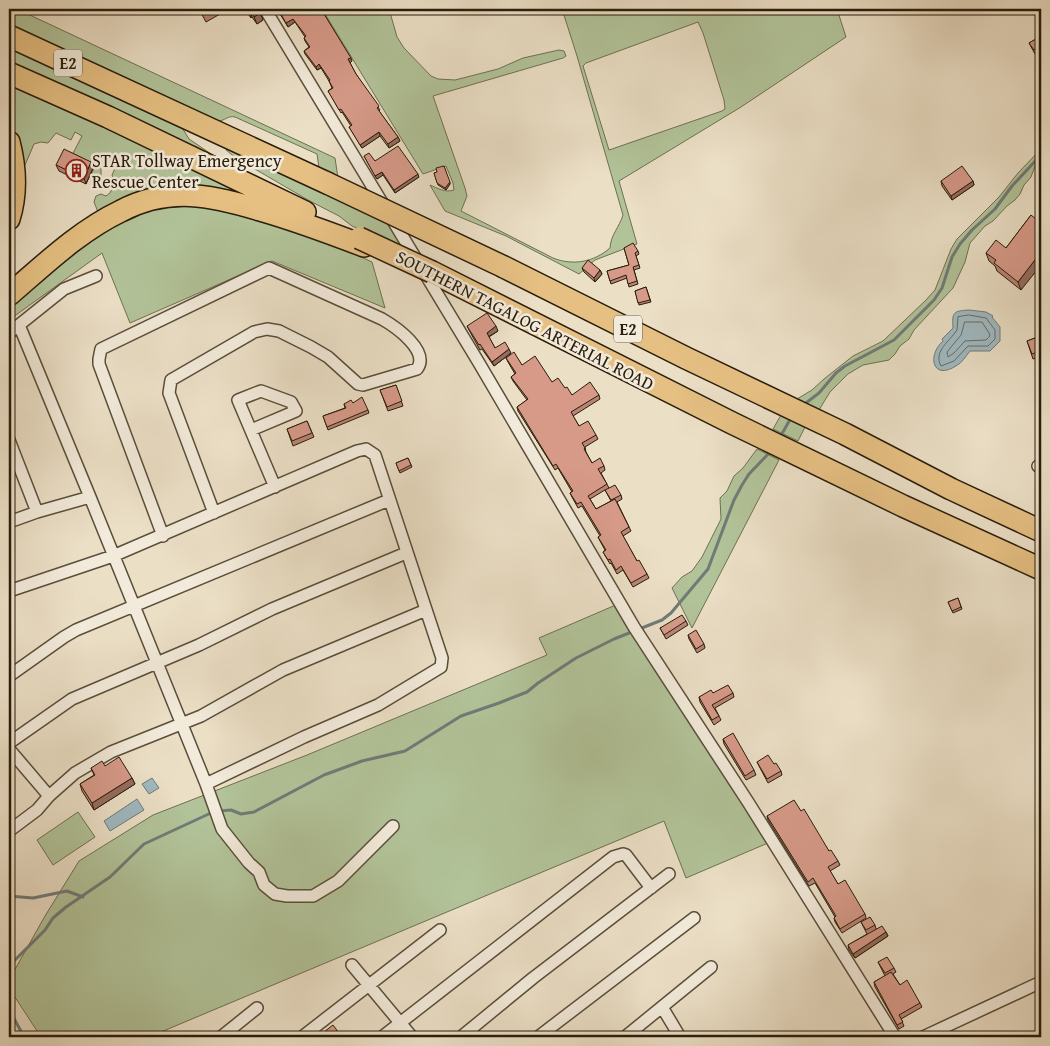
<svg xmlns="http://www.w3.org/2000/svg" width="1050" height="1046" viewBox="0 0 1050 1046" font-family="'Gentium Book Plus',serif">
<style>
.green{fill:#b2c399;stroke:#6e7052;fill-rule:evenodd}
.water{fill:#9fb9c1;stroke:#707b78}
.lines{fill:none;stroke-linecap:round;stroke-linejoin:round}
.shore{stroke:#646b66;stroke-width:1}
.stream{stroke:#707b78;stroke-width:3}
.minor-casing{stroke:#5a4e3a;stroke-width:14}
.motorway-casing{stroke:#291d0b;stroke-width:24}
.minor{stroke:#f2eada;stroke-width:11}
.motorway{stroke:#e6c083;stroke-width:21}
.motorway-bridge-casing{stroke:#291d0b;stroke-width:24;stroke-linecap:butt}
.motorway-bridge{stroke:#e6c083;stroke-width:21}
.wall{fill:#b98476;stroke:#291d0b;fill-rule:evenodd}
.shaded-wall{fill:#966c60;stroke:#291d0b}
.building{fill:#d79a89;stroke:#291d0b}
.labels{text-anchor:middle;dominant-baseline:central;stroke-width:5;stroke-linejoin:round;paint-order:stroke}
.shield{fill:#f2eada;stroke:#655a49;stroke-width:1}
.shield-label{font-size:16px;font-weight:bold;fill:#291d0b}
.poi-label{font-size:18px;fill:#291d0b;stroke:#f2eada;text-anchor:start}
.street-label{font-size:18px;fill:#291d0b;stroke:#f2eada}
</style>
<rect width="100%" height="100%" fill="#ebdfc6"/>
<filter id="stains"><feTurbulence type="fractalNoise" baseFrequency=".004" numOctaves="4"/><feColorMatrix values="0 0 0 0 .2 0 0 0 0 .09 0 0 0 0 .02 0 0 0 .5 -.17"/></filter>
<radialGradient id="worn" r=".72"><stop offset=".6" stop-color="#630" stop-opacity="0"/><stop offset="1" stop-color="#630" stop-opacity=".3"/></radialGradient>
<path class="green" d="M 9,9 L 17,9 L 335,158 L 338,178 L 319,168 L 317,154 L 235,117 C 228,115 225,121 218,121 L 9,24 Z
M 322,9 L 389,9 L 397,37 L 404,48 L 431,76 L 438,79 L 455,80 L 498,69 L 523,58 L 559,50 L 564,51 L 566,56 L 563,58 L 433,96 L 465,188 L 467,196 L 461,211 L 553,258 C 573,266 594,262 610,248 C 611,234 619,228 623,215 L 577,56 L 562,9 L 837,9 L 846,37 L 741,107 L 619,181 L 637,244 L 595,260 L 579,274 L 506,236 L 445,211 L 430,185 C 437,188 445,193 454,190 L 453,183 L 446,166 L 423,174 ZM 698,22 L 703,33 L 724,100 L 725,109 L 722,111 L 609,150 L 583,66 L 586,63 Z
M 9,44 L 181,126 L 189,139 L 220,160 L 9,65 Z
M 9,80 L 261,200 L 234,197 L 98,212 L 94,202 L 96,196 L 101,194 L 106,196 L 110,193 L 115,183 L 112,175 L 116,166 L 115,160 L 110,159 L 101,166 L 101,179 L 96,180 L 90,178 L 94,168 L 71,157 L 82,136 L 75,132 L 71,140 L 56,133 L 48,143 L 41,142 L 34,144 L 25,165 L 22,164 L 9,122 Z
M 228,147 L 394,227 L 407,251 L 352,226 L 339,216 L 308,200 L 236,158 L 226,150 Z
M 1041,149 L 1041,157 L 1035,166 L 1031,177 L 1024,185 L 1020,194 L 1015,200 L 1007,206 L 993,221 L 985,226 L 970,243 L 965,262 L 953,288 L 914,330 L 909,339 L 900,346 L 895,354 L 889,360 L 863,365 L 848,374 L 830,392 L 819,410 L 797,399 L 812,390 L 824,379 L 853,356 L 883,341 L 926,300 L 935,290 L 951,249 L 957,239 L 999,197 L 1018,173 Z
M 201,203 L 320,238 L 372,262 L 385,308 L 272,261 L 130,323 L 102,253 L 9,320 L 9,301 L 80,243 L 145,209 Z
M 781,415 L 805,427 L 798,441 L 773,429 Z
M 757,449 L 779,460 L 692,628 L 672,588 L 682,577 L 692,571 L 702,557 L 721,519 L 720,498 L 727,491 L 734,476 L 743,468 Z
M 618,604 L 768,843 L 686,878 L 664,821 L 149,1037 L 41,1037 L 9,988 L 9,980 L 45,916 L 79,861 L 153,815 L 307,755 L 547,655 L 539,638 Z
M 78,812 L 95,837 L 53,865 L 37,840 Z"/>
<path class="water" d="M 969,310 L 986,312 L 993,316 L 992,317 L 1000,327 L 1000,341 L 990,351 L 970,351 C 966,356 962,363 956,366 C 932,381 927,355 943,341 L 942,339 L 953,328 C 952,312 953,311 969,310 Z
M 152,778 L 159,788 L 149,794 L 142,784 Z
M 137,799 L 144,810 L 110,831 L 104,821 Z"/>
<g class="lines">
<path class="shore" d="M 969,315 L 986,318 L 995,330 L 995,339 L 988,346 L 968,346 L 954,361 L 941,366 C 933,351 950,341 957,330 L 958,317 Z
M 965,322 L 982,322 L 989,333 L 990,336 L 986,340 L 965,341 L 954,353 L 948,357 L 947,352 L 961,335 Z"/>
<path class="stream" d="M 802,406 L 819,393 L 836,373 L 845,366 L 894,340 L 934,300 L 942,288 L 952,257 L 960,244 L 972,230 L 995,209 L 1012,186 L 1041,155
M 779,439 L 792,416
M 219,811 L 231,810 L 241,814 L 254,812 L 324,775 L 362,761 L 405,751 L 461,716 L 499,703 L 527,692 L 538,683 L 576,658 L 614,639 L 662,620 L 671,613 L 708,569 L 734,500 L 742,485 L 749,474 L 772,450
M 9,896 L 33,898 L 67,891 L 83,897
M 9,966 L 45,930 L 53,918 L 66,907 L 110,877 L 144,844 L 213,812
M 9,1009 L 24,1037"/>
<defs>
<path id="minor" d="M 265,9 L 479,363 L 634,627 L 748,802 L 895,1037
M 19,325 L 90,497 L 206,784 L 222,829 L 249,863 L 259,872 L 264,885 L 275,894 L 287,896 L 313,896 L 338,881 L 393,826
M 9,333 L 64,289 L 96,276
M 251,430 L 296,411 L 291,402 L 261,391 L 238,400 L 275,487
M 9,440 L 37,512
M 1038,466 L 1041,464
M 9,522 L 37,512 L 90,497
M 163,536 L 99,364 L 99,359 L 101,349 L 269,268 L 382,319 C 396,327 430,351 417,369 L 363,385 L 358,384 L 328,357 L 311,347 L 279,331 L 267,329 L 254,332 L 171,380 L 169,393 L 214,513
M 9,591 L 113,556 L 357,451 L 366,449 L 375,455 L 442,658 L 441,667 L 378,705 L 304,737 L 206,784
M 9,676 L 64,637 L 76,630 L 389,500
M 9,743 L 72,699 L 199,645 L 272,609 L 406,553
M 9,749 L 49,796
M 9,831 L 37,810 L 49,796 L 75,773 L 111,752 L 201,716 L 283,670 L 426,610
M 352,965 L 412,1037
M 662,1007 L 680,1037
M 221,1037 L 257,1008
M 302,1037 L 440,930
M 382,1037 L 613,857 L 623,854 L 626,855 L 651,888
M 461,1037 L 533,978 L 669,874
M 538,1037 L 694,918
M 625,1037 L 711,967
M 923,1037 L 1041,982"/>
<path id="motorway" d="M 9,36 L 327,183
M 9,73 L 108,117 L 305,212
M 9,142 C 16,169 17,193 9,219
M 504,267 L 686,358 L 845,434 L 951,489 L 1041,531
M 432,272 L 732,423 L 903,506 L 1041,569
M 9,295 C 44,265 79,231 121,211 C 169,186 211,195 260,210 C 295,220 330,233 364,246"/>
</defs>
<use href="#minor" class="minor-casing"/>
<use href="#motorway" class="motorway-casing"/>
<use href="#minor" class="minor"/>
<use href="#motorway" class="motorway"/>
<defs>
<path id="motorway-bridge" d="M 327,183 L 504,267
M 359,238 L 432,272"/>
</defs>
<use href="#motorway-bridge" class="motorway-bridge-casing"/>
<use href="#motorway-bridge" class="motorway-bridge"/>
</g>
<path class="wall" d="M 199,9 L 229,9 L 206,22 Z
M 245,9 L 258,9 L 263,20 L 257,24 L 252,17 L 251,18 Z
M 277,9 L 321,9 L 352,61 L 350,63 L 356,74 L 380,110 L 379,111 L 398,137 L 400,141 L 389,148 L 380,136 L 362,148 L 351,130 L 349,127 L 351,126 L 342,112 L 341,113 L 330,94 L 328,91 L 332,88 L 329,81 L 321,68 L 317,70 L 305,54 L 304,51 L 309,47 L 305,41 L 304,38 L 305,37 L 295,22 L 288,27 Z
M 1041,36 L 1041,50 L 1035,54 L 1029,43 Z
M 364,156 L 375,161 L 419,177 L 395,193 L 383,175 L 377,179 Z
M 56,165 L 93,168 L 86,184 L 59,171 Z
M 444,166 L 450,184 L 446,190 L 438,185 L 434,173 L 437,172 Z
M 941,181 L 973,181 L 974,185 L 952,200 L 942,186 Z
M 1031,215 L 1021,290 L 997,271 L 995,266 L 989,261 L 986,253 L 1006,248 Z
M 624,248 L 638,251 L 639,254 L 636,256 L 640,268 L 634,270 L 638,284 L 629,287 L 627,278 L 611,284 L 607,271 L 629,265 Z
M 582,268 L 600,270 L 602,274 L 595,282 L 584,272 Z
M 646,287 L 651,302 L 639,305 L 635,291 Z
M 467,326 L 498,331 L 489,337 L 495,348 L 511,353 L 494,366 L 482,349 L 480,350 L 469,330 Z
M 1035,338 L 1041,356 L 1033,359 L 1027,341 Z
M 506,358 L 522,365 L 552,382 L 565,388 L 572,395 L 599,395 L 600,399 L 573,416 L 579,426 L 596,435 L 598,439 L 585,447 L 586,452 L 592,463 L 604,466 L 605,470 L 601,473 L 609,488 L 621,495 L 622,499 L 617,502 L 631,531 L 623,536 L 637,561 L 647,574 L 649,578 L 633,587 L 623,570 L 617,574 L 611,563 L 610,564 L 603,552 L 605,550 L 600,541 L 598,537 L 600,536 L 582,506 L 578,508 L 572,497 L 570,493 L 572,492 L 558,468 L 555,470 L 518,411 L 517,407 L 527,400 L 513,381 L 511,377 L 515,374 L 508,362 ZM 605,490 L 611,501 L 596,509 L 590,499 Z
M 396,385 L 403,406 L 388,411 L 380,390 Z
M 353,403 L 368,410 L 369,413 L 328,430 L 323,416 L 345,408 L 344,404 Z
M 307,421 L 314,437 L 293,446 L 287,429 Z
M 408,458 L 412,467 L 400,473 L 396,463 Z
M 958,598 L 962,609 L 953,613 L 948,602 Z
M 686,621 L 688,625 L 666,639 L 660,628 Z
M 688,635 L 704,644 L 705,648 L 697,653 L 689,639 Z
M 713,693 L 733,693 L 734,697 L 715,708 L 721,720 L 714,725 L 700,702 L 699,697 Z
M 723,739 L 754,770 L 756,775 L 746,780 L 724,744 Z
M 757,762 L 774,764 L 781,771 L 782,775 L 768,783 L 759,766 Z
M 105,766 L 132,778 L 135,784 L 94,810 L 82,791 L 80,784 L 94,775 L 91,768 Z
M 801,811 L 829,851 L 838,861 L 840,865 L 830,871 L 838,884 L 865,914 L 866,918 L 842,933 L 835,922 L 834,918 L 835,917 L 815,883 L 809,886 L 768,820 L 767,816 Z
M 861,922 L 875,925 L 876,929 L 886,932 L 888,936 L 855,958 L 849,950 L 848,945 L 867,934 Z
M 878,962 L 894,968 L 896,972 L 893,974 L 900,985 L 920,1003 L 922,1007 L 901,1019 L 904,1026 L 899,1029 L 875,987 L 874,982 L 885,976 Z"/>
<path class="shaded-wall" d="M 250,10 L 252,17 L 251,18 L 248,11 Z
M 260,13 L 263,20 L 257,24 L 254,17 Z
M 293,19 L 295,22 L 288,27 L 286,23 Z
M 351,58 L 352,61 L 350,63 L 348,59 Z
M 319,64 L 321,68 L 317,70 L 316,67 Z
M 379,132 L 380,136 L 362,148 L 360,145 Z
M 398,137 L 400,141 L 389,148 L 388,144 Z
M 91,162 L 93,168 L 86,184 L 84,178 Z
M 382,172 L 383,175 L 377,179 L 375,176 Z
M 418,174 L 419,177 L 395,193 L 394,190 Z
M 973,181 L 974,185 L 952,200 L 951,196 Z
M 450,182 L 450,184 L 446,190 L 445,188 Z
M 1041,252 L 1041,265 L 1021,290 L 1018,282 Z
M 600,270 L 602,274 L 595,282 L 594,278 Z
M 496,326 L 498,331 L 488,337 L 487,333 Z
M 509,349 L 511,353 L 494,366 L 492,362 Z
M 132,778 L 135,784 L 94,810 L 92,803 Z
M 886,932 L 888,936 L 855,958 L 853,954 Z"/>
<path class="building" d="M 200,9 L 213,9 L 203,14 Z
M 247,9 L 258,9 L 260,13 L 254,17 L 250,10 L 248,11 Z
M 278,9 L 321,9 L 351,58 L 348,59 L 356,74 L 379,106 L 377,108 L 398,137 L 388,144 L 379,132 L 360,145 L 349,127 L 352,125 L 341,109 L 339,110 L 328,91 L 333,88 L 329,81 L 330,80 L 319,64 L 316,67 L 304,51 L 310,47 L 304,38 L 306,36 L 293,19 L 286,23 Z
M 1041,36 L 1041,45 L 1034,50 L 1029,43 Z
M 398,146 L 418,174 L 394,190 L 382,172 L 375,176 L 364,156 L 369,153 L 375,161 Z
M 64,149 L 91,162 L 84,178 L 56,165 Z
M 444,166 L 450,182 L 445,188 L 437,183 L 434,173 L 437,172 L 436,168 Z
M 962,166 L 973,181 L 951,196 L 941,181 Z
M 1031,215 L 1041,223 L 1041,252 L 1018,282 L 994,263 L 996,260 L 986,253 L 996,240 L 1006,248 Z
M 633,243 L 638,251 L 635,253 L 639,265 L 633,267 L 637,281 L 628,284 L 626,275 L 610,281 L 607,271 L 629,265 L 624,248 Z
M 588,260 L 600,270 L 594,278 L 582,268 Z
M 646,287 L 650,300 L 638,303 L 635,291 Z
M 487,313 L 496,326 L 487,333 L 495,348 L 505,342 L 509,349 L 492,362 L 480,344 L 479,345 L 467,326 Z
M 1035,338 L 1040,351 L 1032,354 L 1027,341 Z
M 514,352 L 522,365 L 535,356 L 552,382 L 558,378 L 565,388 L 567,387 L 572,395 L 590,382 L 599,395 L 571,412 L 579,426 L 588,421 L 596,435 L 582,443 L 585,448 L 584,449 L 592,463 L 600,458 L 604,466 L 598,469 L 607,484 L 588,496 L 596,509 L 615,499 L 629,527 L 621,532 L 637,561 L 639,560 L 647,574 L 631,583 L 621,566 L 616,570 L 610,559 L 608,560 L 603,552 L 606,550 L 598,537 L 601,535 L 581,502 L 577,504 L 570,493 L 573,491 L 556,464 L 553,466 L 517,407 L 528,399 L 511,377 L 516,373 L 506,358 Z
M 396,385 L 402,401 L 387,407 L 380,390 Z
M 362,397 L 368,410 L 327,427 L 323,416 L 346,408 L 344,404 L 351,400 L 353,403 Z
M 307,421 L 312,433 L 292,441 L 287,429 Z
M 1041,433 L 1041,443 L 1038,434 Z
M 408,458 L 411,465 L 399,471 L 396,463 Z
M 615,485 L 621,495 L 611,500 L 605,490 Z
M 958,598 L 961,607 L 952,611 L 948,602 Z
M 682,615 L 686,621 L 664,635 L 660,628 Z
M 696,630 L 704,644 L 696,649 L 688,635 Z
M 728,685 L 733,693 L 712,705 L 719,716 L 712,720 L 699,697 L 711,690 L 713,693 Z
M 733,733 L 754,770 L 745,776 L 723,739 Z
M 768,755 L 774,764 L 776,763 L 781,771 L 767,779 L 757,762 Z
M 119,757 L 132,778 L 92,803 L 80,784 L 95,775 L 91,768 L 102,761 L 105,766 Z
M 794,800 L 801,811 L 804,809 L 829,851 L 831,850 L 838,861 L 828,867 L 838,884 L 845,880 L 865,914 L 840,929 L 834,918 L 836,916 L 813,878 L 808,882 L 767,816 Z
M 870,917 L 875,925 L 866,930 L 861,922 Z
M 882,926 L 886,932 L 853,954 L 848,945 Z
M 887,957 L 894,968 L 885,973 L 878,962 Z
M 891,972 L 900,985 L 907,980 L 920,1003 L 899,1015 L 903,1022 L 897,1025 L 874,982 Z
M 333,1025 L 342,1037 L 328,1037 L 324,1032 Z
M 9,1028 L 13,1037 L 9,1037 Z
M 353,1034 L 356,1037 L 349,1037 Z
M 937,1034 L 939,1037 L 931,1037 Z"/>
<defs>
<symbol id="building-ring" viewBox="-11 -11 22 22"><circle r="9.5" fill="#f2eada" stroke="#8f2418" stroke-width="1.5"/><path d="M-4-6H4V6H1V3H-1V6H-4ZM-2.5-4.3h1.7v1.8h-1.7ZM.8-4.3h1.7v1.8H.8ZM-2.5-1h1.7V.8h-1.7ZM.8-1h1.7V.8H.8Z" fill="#8f2418"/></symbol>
</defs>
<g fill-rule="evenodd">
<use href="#building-ring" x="64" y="158" width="25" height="25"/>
</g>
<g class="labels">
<g class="shield">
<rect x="54" y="49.5" width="28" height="27" rx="4"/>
<rect x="614" y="315.5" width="28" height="27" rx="4"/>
</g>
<g class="shield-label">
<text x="68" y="63">E2</text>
<text x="628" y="329">E2</text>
</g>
<g class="poi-label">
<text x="92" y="160">STAR Tollway Emergency<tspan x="92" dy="21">Rescue Center</tspan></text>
</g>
<g class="street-label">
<text transform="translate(525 320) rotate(27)">SOUTHERN TAGALOG ARTERIAL ROAD</text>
</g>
</g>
<rect width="1050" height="1046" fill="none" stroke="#ebdfc6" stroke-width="30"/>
<rect x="10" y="10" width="1030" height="1026" fill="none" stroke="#291d0b" stroke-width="2.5"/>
<rect x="15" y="15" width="1020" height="1016" fill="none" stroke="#291d0b"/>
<rect width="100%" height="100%" filter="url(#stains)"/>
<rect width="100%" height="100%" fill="url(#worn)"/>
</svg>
